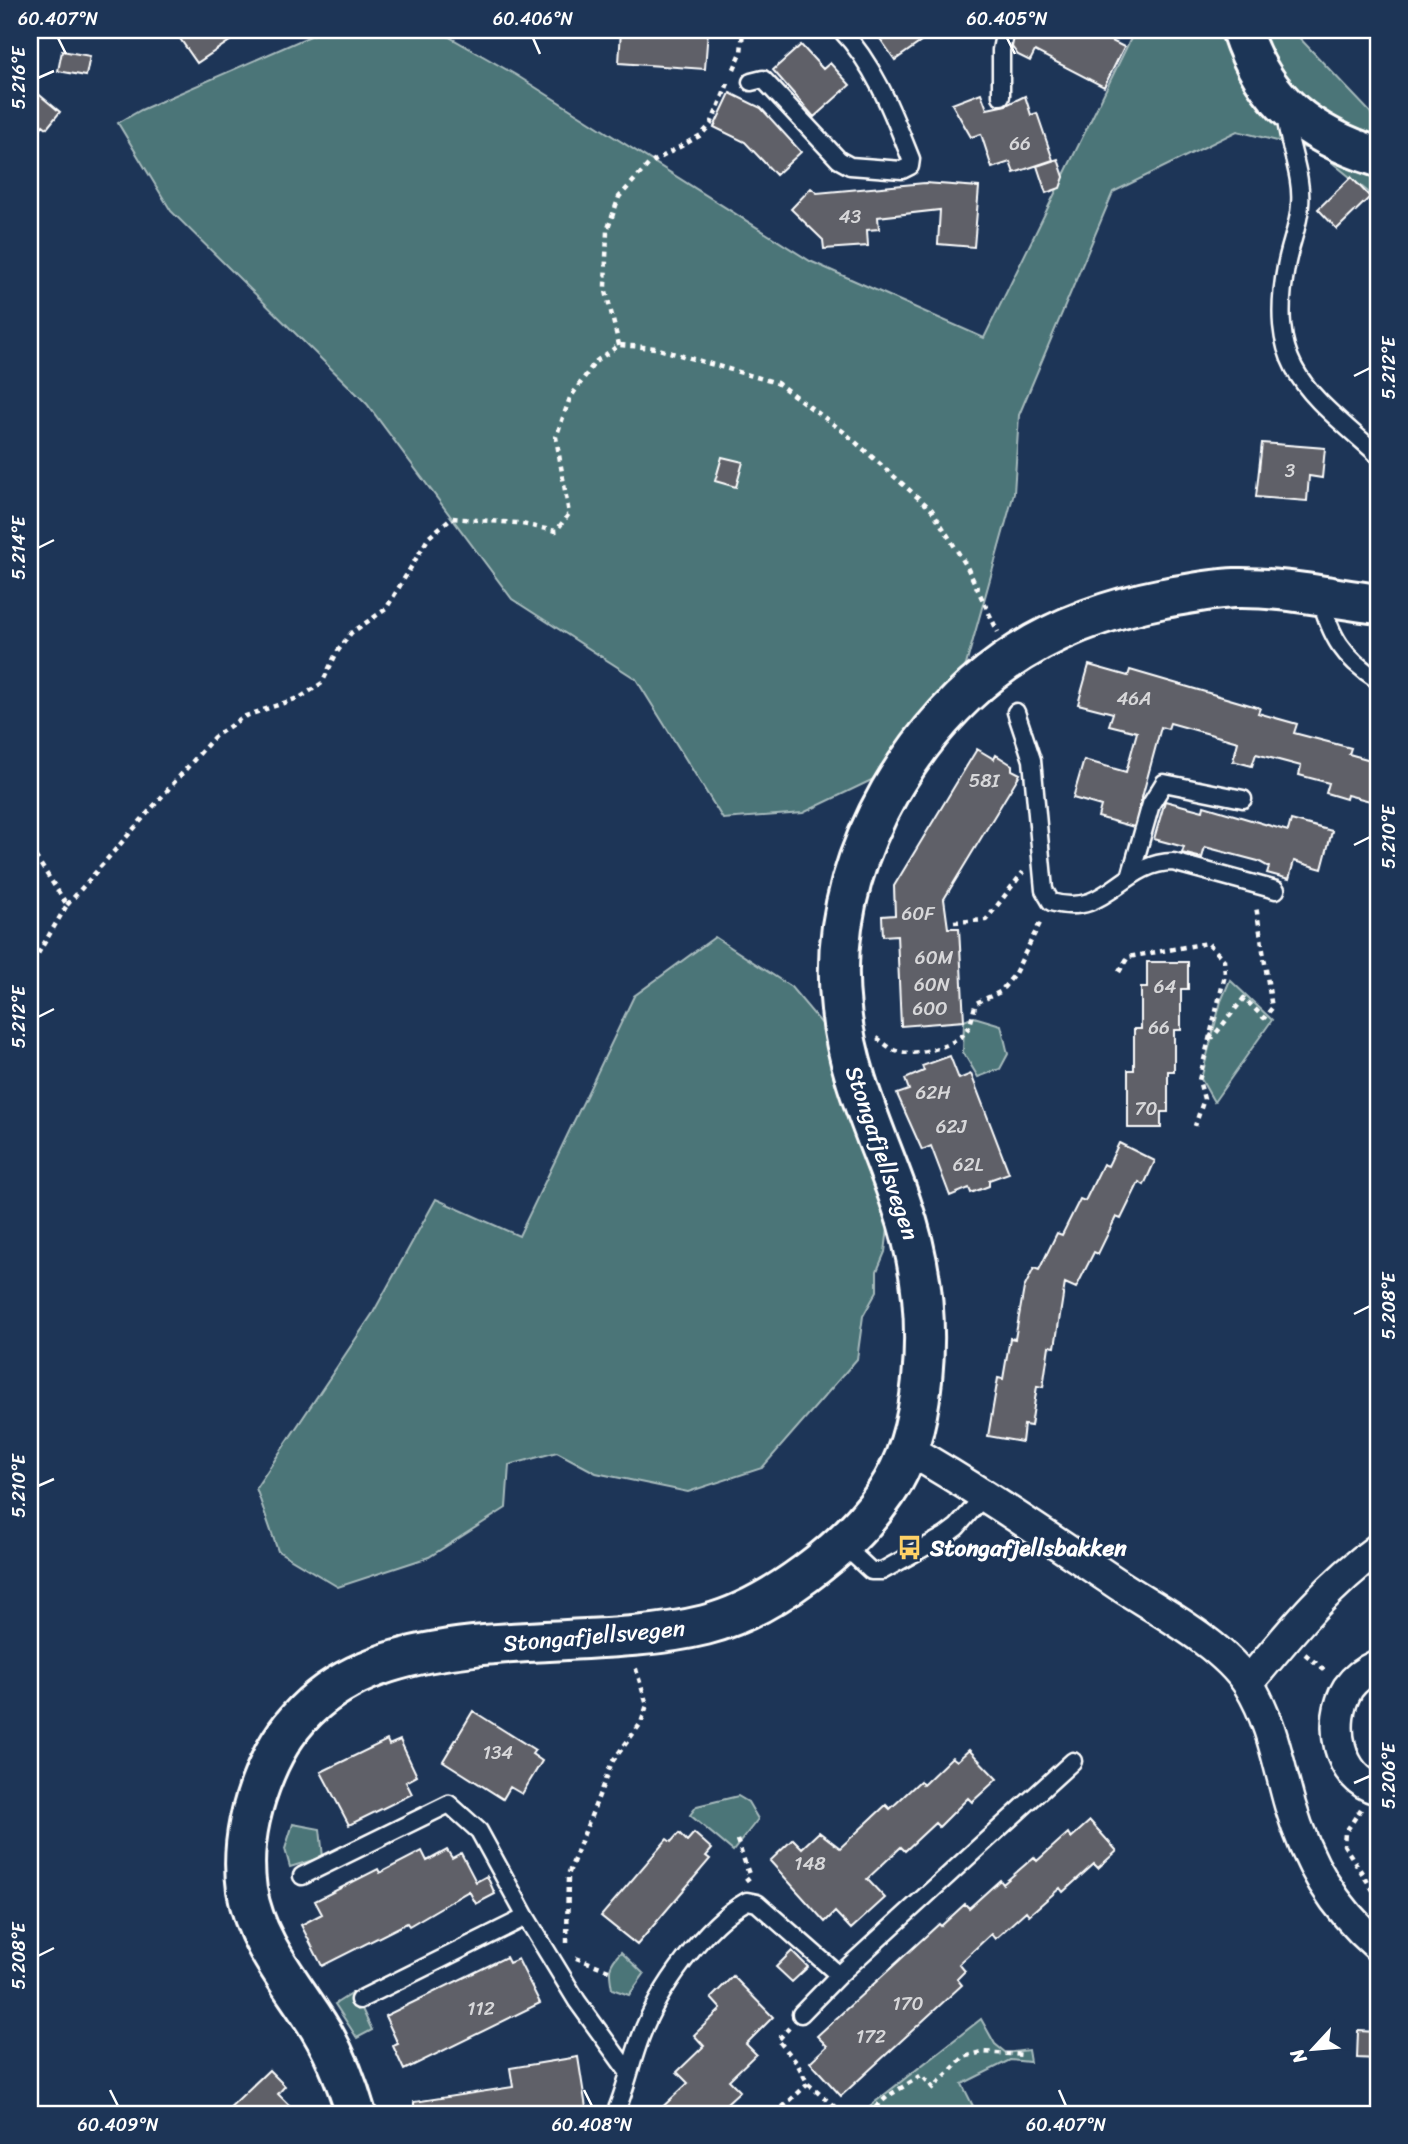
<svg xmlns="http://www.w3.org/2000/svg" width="1408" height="2144" viewBox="0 0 1408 2144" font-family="Sriracha,sans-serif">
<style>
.green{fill:#4c7478;stroke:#a6babc;stroke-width:2}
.building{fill:#5e6068;stroke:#fff;stroke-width:2}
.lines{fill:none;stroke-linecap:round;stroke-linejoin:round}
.lane-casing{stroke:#fff;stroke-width:21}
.street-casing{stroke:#fff;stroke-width:35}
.secondary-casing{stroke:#fff;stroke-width:44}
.path{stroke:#fff;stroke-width:4.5;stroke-dasharray:5 5;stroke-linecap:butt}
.lane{stroke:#1d3557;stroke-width:16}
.street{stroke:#1d3557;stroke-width:30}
.secondary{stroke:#1d3557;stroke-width:38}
.ticks{fill:none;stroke:#fff;stroke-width:2.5}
.labels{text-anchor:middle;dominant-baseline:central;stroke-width:5;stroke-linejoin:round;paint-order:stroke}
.number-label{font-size:19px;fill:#d7d7d9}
.street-label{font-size:23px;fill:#fff;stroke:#1d3557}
.poi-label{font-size:23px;font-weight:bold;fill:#fff;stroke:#1d3557;text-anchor:start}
.neatline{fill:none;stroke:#fff;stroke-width:2.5}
.ticks-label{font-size:18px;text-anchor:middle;fill:#fff}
</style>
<rect width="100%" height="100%" fill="#1d3557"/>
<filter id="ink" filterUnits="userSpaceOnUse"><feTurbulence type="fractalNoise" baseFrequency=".0143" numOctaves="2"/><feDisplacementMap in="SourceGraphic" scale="14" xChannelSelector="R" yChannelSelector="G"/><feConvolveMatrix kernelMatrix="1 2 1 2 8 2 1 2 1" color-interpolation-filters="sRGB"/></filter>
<g filter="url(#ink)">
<path class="green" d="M 324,30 L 437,30 L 516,75 L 810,261 L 984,338 L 1135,30 L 1292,30 L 1371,113 L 1378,140 L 1378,200 L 1318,151 L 1237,131 L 1113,192 L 1019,415 L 1014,493 L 966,665 L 907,763 L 803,813 L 723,819 L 636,679 L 512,599 L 367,404 L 171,211 L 118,123 L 141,110 Z
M 715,937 L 791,987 L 854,1062 L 890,1212 L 885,1252 L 877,1271 L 877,1291 L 863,1316 L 857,1359 L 762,1468 L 688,1492 L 596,1473 L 557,1452 L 509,1465 L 506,1508 L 429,1557 L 338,1587 L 278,1551 L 256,1488 L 373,1313 L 436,1199 L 519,1236 L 634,996 Z
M 1230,980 L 1272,1020 L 1214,1102 L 1201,1079 L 1221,1001 Z
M 974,1017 L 1001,1025 L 1008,1054 L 1000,1069 L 978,1077 L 963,1052 L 964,1021 Z
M 738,1796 L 748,1802 L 758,1819 L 733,1851 L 690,1815 L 697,1806 Z
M 293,1824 L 320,1829 L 323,1857 L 290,1867 L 285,1849 Z
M 621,1952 L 644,1974 L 629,1995 L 612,1989 C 609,1971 607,1966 621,1952 Z
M 354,1992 L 372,2030 L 357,2038 L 335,2004 Z
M 981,2019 L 995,2044 L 1006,2053 L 1028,2050 L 1030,2062 L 1010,2060 L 962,2084 L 977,2114 L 872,2114 L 870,2106 Z"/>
<path class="building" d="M 174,30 L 246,30 L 197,63 Z
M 621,30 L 708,30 L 705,69 L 619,63 Z
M 874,30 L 938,30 L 895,60 Z
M 1015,30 L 1090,30 L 1124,47 L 1104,87 L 1035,51 L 1030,61 L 1018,55 L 1012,47 Z
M 801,45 L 823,69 L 830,63 L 850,85 L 814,117 L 773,70 Z
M 62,51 L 90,56 L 86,76 L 58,71 Z
M 30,87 L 60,112 L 47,128 L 43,125 L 30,142 Z
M 730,93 L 761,108 L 801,152 L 776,175 L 745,142 L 714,127 Z
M 981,93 L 987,109 L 1006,105 L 1025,96 L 1031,115 L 1037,113 L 1053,160 L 1014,173 L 1010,162 L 992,168 L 981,134 L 971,137 L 952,104 Z
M 1058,159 L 1064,177 L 1060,188 L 1046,193 L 1037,166 Z
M 1351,177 L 1370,197 L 1337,229 L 1318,209 Z
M 925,183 L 979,187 L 974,247 L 938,244 L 940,210 L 878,217 L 879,229 L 867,230 L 868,246 L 824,249 L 823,240 L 791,209 L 811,188 L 817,193 Z
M 1262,443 L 1325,448 L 1322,478 L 1309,476 L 1307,501 L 1256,497 Z
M 722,457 L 743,462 L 736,487 L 715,481 Z
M 1089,665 L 1128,676 L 1130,670 L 1260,708 L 1258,713 L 1297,724 L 1294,733 L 1351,748 L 1349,754 L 1378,762 L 1378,803 L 1347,795 L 1346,799 L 1326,793 L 1329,783 L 1299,775 L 1301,766 L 1256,754 L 1252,766 L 1233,761 L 1238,742 L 1170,723 L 1168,729 L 1161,727 L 1134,827 L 1098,817 L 1101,806 L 1073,798 L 1084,760 L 1126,772 L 1137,732 L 1109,725 L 1113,713 L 1078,704 Z
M 977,749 L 994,759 L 996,755 L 1012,765 L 1012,770 L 1020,774 L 944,899 L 948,928 L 959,928 L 964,1021 L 901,1026 L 897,935 L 883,936 L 882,916 L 895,915 L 894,886 Z
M 1165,801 L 1203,811 L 1204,806 L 1288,831 L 1291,820 L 1332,831 L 1322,869 L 1294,861 L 1289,879 L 1267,873 L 1269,867 L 1258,861 L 1205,847 L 1202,858 L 1182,853 L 1184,847 L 1154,839 Z
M 1147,962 L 1188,962 L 1188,989 L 1181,989 L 1181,1030 L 1174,1030 L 1174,1071 L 1168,1071 L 1168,1112 L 1161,1112 L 1161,1128 L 1128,1128 L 1128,1070 L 1134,1070 L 1134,1029 L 1141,1029 L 1141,988 L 1147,988 Z
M 950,1056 L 959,1079 L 971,1074 L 1009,1173 L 989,1180 L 989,1186 L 971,1193 L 969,1188 L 950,1196 L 931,1146 L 922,1150 L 897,1094 L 909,1090 L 905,1079 L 924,1071 L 922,1066 Z
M 1119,1143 L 1155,1161 L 1144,1185 L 1139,1182 L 1121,1219 L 1116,1217 L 1098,1254 L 1094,1252 L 1076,1288 L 1065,1283 L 1055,1347 L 1049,1346 L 1043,1387 L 1037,1386 L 1031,1426 L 1024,1425 L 1022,1442 L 988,1436 L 998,1378 L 1003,1379 L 1010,1338 L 1015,1339 L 1024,1288 L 1034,1268 L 1039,1270 L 1057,1233 L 1062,1235 L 1080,1199 L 1085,1201 L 1103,1164 L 1108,1166 Z
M 473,1711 L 535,1750 L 532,1754 L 542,1761 L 522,1794 L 510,1787 L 503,1799 L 443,1761 Z
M 387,1740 L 389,1745 L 400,1740 L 417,1776 L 406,1782 L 412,1794 L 349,1825 L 321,1772 Z
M 969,1750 L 997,1779 L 972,1802 L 968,1798 L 939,1827 L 935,1823 L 905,1851 L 901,1847 L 867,1879 L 885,1898 L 851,1929 L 835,1912 L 825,1922 L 770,1861 L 793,1839 L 802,1848 L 819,1832 L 840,1848 L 886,1805 L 890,1809 L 920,1781 L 923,1785 L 952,1757 L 957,1761 Z
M 1090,1821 L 1117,1851 L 1098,1868 L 1094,1864 L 1063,1892 L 1060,1888 L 1029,1915 L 1026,1911 L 995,1939 L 991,1934 L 959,1964 L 965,1971 L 957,1979 L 962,1985 L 841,2096 L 810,2062 L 827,2046 L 817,2036 L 939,1924 L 941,1926 L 965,1904 L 969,1908 L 1000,1880 L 1003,1884 L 1034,1857 L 1037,1861 L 1068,1833 L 1071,1838 Z
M 679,1833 L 687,1841 L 694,1833 L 712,1849 L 706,1856 L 710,1859 L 637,1945 L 601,1916 L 667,1839 L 671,1842 Z
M 447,1850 L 452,1858 L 461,1853 L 476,1882 L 487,1876 L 495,1894 L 476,1904 L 469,1891 L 409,1926 L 407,1923 L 322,1966 L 301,1925 L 322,1914 L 315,1901 L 378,1869 L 380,1873 L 422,1851 L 427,1861 Z
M 792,1951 L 808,1967 L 792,1982 L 776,1967 Z
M 506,1957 L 509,1963 L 518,1959 L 540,2003 L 404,2070 L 393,2046 L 398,2044 L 385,2016 Z
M 733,1976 L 773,2017 L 746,2044 L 756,2054 L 729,2080 L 740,2091 L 715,2114 L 655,2114 L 688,2083 L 677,2072 L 704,2046 L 694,2035 L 721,2009 L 711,1998 Z
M 1358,2031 L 1378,2032 L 1378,2059 L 1357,2058 Z
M 578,2057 L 587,2114 L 414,2114 L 414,2102 L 513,2087 L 510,2068 Z
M 269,2070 L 285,2086 L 278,2094 L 298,2114 L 223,2114 Z"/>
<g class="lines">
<defs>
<path id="lane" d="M 751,82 L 763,79 L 839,160 L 850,166 L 902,170 L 910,166 L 911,159 C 893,114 875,65 841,30
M 1001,96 L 1001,50 L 1005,30
M 1285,110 C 1286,142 1303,173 1300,205 C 1299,226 1289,247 1286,267 C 1267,371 1310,393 1378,455
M 1320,597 C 1331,637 1342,657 1378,680
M 1016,712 L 1032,760 L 1044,890 L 1051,902 C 1107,919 1122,862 1173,862 L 1276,890
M 1131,874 L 1151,804 L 1164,783 L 1243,799
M 841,1543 L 871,1571 L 882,1571 L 945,1536 L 957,1527 L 983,1497
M 302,1876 L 449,1804 L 479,1831 L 526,1917 L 577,2001 L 629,2073
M 359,2000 L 526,1917
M 801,2014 L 839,1975
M 615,2114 C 626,2089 631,2062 641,2036 C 658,1990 704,1925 747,1901 L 757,1903 L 839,1975 L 1073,1761"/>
<path id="street" d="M 909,1450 C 981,1491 1050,1539 1119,1585 C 1159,1611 1223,1644 1249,1685 C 1272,1722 1278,1763 1290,1805 C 1307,1862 1333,1907 1378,1946
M 1378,1665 C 1367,1670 1355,1678 1348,1688 C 1327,1722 1338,1779 1378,1789
M 1248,1683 C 1288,1635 1327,1586 1378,1549"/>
<path id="secondary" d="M 1241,30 C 1264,101 1309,135 1378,157
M 356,2114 C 346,2079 333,2047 312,2016 C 286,1976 255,1939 247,1890 C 241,1849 249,1811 265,1773 C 335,1601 561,1661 705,1625 C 769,1609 849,1548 886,1493 C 909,1460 918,1420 922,1380 C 928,1320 921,1260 901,1203 C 879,1138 848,1079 841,1009 C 832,932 852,858 890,791 C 954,682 1040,622 1164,598 C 1188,594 1211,589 1235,588 C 1283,587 1331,598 1378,604"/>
</defs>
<use href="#lane" class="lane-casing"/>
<use href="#street" class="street-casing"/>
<use href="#secondary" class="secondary-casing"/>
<path class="path" d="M 734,69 L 741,53 L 743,30
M 619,345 L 605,287 L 607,231 L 619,197 L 649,164 L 701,135 L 711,124 L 729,81
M 30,848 L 67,905 L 30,967
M 67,905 L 214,737 L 243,717 L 301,697 L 322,683 L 337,652 L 351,633 L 386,609 L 429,537 L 451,518 L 517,523 L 556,531 L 569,514 L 556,437 L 570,398 L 595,362 L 619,345 L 655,348 L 777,383 L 844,432 L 932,510 L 966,565 L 998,632
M 954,922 L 986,920 L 1023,872
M 1119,972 L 1128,957 L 1208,943 L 1224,960 L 1225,975 L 1199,1080 L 1204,1099 L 1195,1126
M 1209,1035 L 1213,1037 L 1244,998 L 1264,1018 L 1272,1008 L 1256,906
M 877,1038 C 883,1042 889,1048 896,1051 C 914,1057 956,1047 967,1030 C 972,1023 973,1011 976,1003 L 1000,992 L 1014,975 L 1042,919
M 1305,1654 L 1328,1673
M 1361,1809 L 1345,1833 L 1344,1845 L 1378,1898
M 737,1840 L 750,1877 L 745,1881
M 567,1943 L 568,1875 L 612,1762 L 641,1723 L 647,1705 L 635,1666
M 576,1958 L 611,1971
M 808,2084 L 843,2114
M 775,2114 L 808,2084 L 797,2063 L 778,2040 L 789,2028
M 868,2114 L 888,2096 L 922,2075 L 933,2088 L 964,2057 L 982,2052 L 1025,2055"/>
<use href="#lane" class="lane"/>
<use href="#street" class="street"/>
<use href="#secondary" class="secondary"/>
</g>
</g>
<path class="ticks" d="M 58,38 L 66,54M 533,38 L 540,54M 1007,38 L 1015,54M 38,78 L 54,71M 1354,376 L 1370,368M 38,548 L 54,540M 1354,845 L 1370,837M 38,1017 L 54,1009M 1354,1314 L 1370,1306M 38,1486 L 54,1479M 1354,1783 L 1370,1776M 38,1956 L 54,1948M 110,2090 L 118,2106M 584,2090 L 592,2106M 1059,2090 L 1066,2106"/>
<defs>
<symbol id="bus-bare" viewBox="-9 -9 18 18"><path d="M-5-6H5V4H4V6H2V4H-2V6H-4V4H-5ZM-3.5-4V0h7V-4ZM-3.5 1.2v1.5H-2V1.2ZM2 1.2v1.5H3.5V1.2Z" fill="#ffd166" stroke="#1d3557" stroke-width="2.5" paint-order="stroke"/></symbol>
</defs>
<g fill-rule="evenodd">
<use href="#bus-bare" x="892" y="1530" width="35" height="35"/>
</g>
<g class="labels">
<g class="number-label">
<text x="1020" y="143">66</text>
<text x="850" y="216">43</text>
<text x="1290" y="470">3</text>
<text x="1134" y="698">46A</text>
<text x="984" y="780">58I</text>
<text x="918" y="913">60F</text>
<text x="934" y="957">60M</text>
<text x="932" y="984">60N</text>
<text x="1165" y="986">64</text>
<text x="930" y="1008">60O</text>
<text x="1159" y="1027">66</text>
<text x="933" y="1092">62H</text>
<text x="1146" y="1108">70</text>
<text x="951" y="1126">62J</text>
<text x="968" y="1164">62L</text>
<text x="498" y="1752">134</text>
<text x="810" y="1863">148</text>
<text x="908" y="2003">170</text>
<text x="481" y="2008">112</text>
<text x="871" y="2036">172</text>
</g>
<g class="street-label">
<text transform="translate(882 1153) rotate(71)">Stongafjellsvegen</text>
<text transform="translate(594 1636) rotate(-5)">Stongafjellsvegen</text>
</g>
<g class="poi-label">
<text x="930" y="1548">Stongafjellsbakken</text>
</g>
</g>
<rect width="1408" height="2144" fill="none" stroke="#1d3557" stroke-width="77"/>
<g transform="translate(1313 2049) rotate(244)" stroke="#1d3557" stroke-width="5" paint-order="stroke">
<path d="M0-5L12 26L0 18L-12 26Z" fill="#ffffff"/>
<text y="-10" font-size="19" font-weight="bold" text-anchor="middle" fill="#ffffff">N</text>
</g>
<rect x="38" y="38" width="1332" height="2068" class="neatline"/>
<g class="ticks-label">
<text x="58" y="25">60.407°N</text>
<text x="533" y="25">60.406°N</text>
<text x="1007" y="25">60.405°N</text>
<text transform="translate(19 78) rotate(-90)" y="6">5.216°E</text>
<text transform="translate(1389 368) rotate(-90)" y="6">5.212°E</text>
<text transform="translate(19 548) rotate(-90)" y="6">5.214°E</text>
<text transform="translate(1389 837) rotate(-90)" y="6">5.210°E</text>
<text transform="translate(19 1017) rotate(-90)" y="6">5.212°E</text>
<text transform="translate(1389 1306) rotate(-90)" y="6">5.208°E</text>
<text transform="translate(19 1486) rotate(-90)" y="6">5.210°E</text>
<text transform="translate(1389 1776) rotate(-90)" y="6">5.206°E</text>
<text transform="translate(19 1956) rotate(-90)" y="6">5.208°E</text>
<text x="118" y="2131">60.409°N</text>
<text x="592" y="2131">60.408°N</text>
<text x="1066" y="2131">60.407°N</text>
</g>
</svg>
